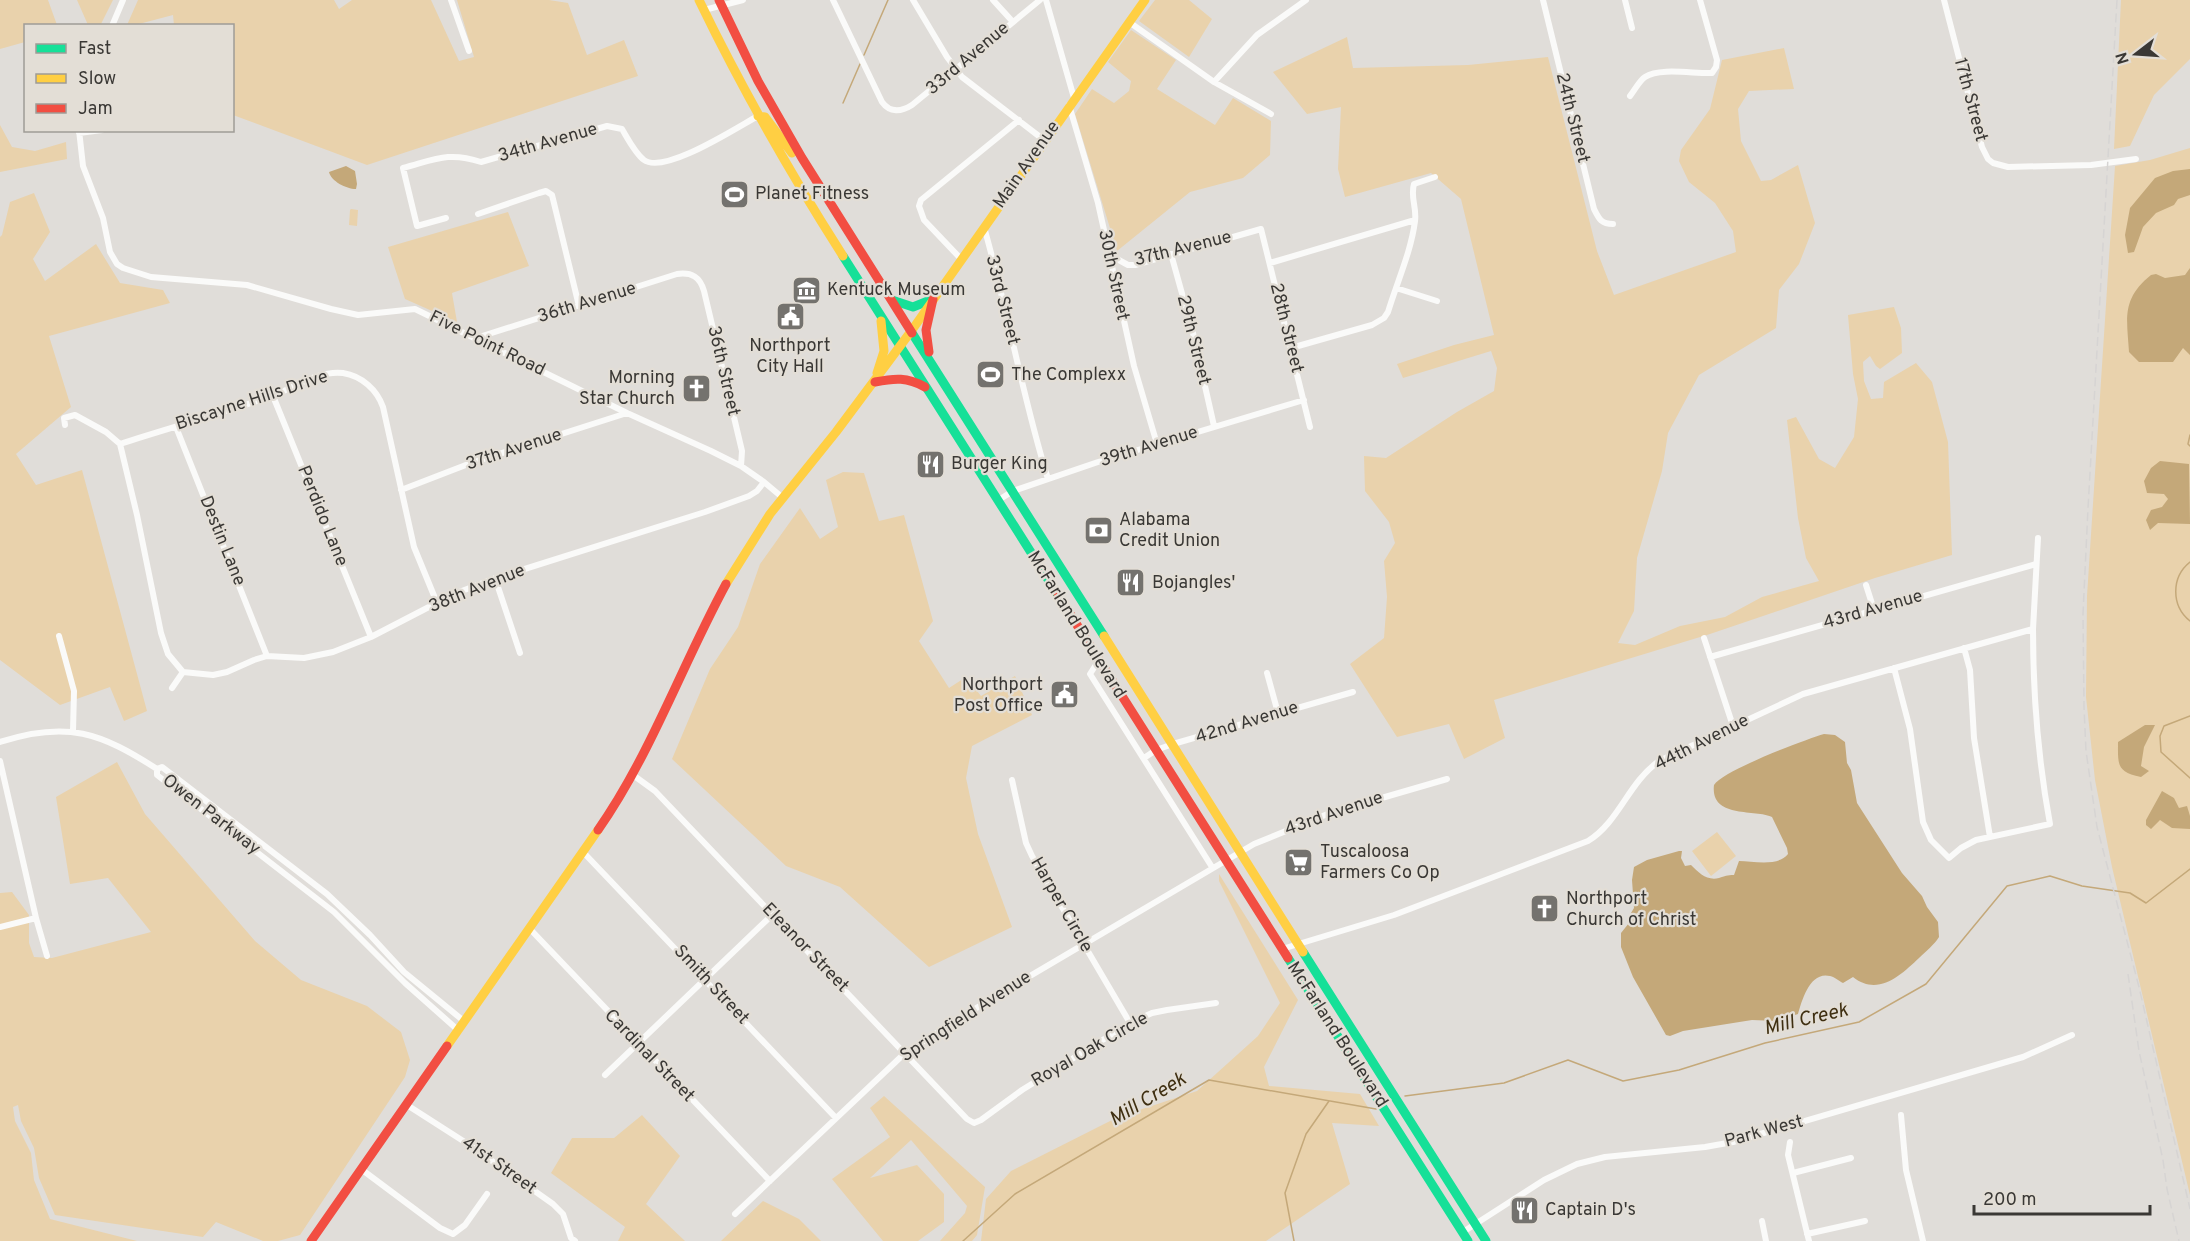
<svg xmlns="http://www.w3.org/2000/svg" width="2190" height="1241" viewBox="0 0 2190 1241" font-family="Overpass,sans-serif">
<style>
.green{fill:#e9d2ac}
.water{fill:#c4a879}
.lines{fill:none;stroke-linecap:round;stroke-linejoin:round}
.stream{stroke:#c4a879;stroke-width:1.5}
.street{stroke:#fafaf9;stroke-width:6}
.fast{stroke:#16e098;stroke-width:9}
.slow{stroke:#ffcf43;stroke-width:9}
.jam{stroke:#f24e42;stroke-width:9}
.rail{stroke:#d6d4d3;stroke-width:1.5;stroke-dasharray:9 4.5;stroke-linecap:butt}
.labels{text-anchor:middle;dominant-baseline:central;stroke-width:4.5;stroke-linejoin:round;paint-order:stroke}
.street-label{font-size:18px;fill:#3a3835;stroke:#e3ded6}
.poi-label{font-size:18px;fill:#3a3835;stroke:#e3ded6;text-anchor:start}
.water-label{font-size:20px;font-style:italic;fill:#3f2f11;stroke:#e3ded6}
</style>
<rect width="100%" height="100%" fill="#e0ddd9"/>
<path class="green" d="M 0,0 L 48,0 L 57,25 L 26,26 L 25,42 L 0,49 Z
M 77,0 L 113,0 L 100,26 L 88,25 Z
M 138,0 L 334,0 L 339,9 L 352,0 L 431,0 L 459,61 L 474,57 L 457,0 L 549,0 L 568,3 L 587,55 L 624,40 L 638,76 L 367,165 L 233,115 L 232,26 L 174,25 L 173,15 L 135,25 L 127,25 Z
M 1155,0 L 1189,0 L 1212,19 L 1189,57 L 1139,21 Z
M 2121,0 L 2190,0 L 2190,59 L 2154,95 L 2130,146 L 2114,149 Z
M 1131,30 L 1176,60 L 1157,89 L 1215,125 L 1233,98 L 1271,121 L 1270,155 L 1243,178 L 1190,192 L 1117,251 L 1075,114 L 1092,89 L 1114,103 L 1129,91 L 1131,81 L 1108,62 Z
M 1347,37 L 1353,68 L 1468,65 L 1548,57 L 1597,251 L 1614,295 L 1736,252 L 1733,231 L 1715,203 L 1689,182 L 1679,161 L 1681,150 L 1710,109 L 1722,60 L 1784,48 L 1794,89 L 1749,91 L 1738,109 L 1741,141 L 1761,181 L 1771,180 L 1798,165 L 1815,223 L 1799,264 L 1779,290 L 1776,328 L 1699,375 L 1668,433 L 1662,471 L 1637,558 L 1634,611 L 1618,643 L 1635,645 L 1680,626 L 1725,617 L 1762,597 L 1819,581 L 1806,558 L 1798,518 L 1787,420 L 1796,417 L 1819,459 L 1835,468 L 1854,437 L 1858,399 L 1853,374 L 1848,315 L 1894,307 L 1901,328 L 1902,353 L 1880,369 L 1876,366 L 1870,356 L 1863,362 L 1864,381 L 1871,399 L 1883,398 L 1884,382 L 1916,363 L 1932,382 L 1948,442 L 1952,555 L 1875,578 L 1710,634 L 1494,700 L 1505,738 L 1464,759 L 1449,724 L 1397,737 L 1350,664 L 1384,638 L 1387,597 L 1384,561 L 1395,543 L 1389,522 L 1365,491 L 1364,456 L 1386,458 L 1457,412 L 1494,391 L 1497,368 L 1491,351 L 1403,378 L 1397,364 L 1454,345 L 1494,335 L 1461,199 L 1431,173 L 1345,197 L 1338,169 L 1341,107 L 1307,114 L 1273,72 Z
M 0,125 L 12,147 L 35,151 L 66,142 L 67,159 L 0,172 Z
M 2190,148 L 2190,1195 L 2112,867 L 2095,780 L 2086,697 L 2087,596 L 2115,166 L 2150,160 Z
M 34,193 L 50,232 L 33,259 L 45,281 L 96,244 L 120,283 L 163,290 L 170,303 L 49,336 L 71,407 L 16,454 L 36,485 L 82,470 L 147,711 L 124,721 L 110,687 L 60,705 L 0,660 L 0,237 L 2,235 L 10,202 Z
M 351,209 L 358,210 L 357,226 L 349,225 L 350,210 Z
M 508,212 L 529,266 L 452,293 L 457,322 L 405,299 L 388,247 Z
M 843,472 L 864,473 L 879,521 L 904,515 L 933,621 L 919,641 L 949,688 L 966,677 L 981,696 L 1015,676 L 1032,715 L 972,746 L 966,778 L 978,834 L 1012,927 L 929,967 L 840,887 L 786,866 L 672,759 L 710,669 L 738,627 L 760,564 L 800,508 L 820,539 L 838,527 L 826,480 Z
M 117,762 L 145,814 L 255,941 L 301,980 L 367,1006 L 401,1032 L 410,1060 L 405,1077 L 300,1235 L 278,1241 L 263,1241 L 216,1222 L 203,1237 L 55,1215 L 39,1178 L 34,1148 L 21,1121 L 18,1105 L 13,1107 L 15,1121 L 31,1153 L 34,1180 L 50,1219 L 137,1241 L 0,1241 L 0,893 L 12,892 L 29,915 L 29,943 L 34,957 L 52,958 L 151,932 L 108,878 L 70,884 L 56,797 Z
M 1717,832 L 1736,856 L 1711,876 L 1692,851 Z
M 1219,874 L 1298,1000 L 1264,1067 L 1269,1086 L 1360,1094 L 1379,1126 L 1332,1123 L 1350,1184 L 1266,1241 L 981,1241 L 986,1199 L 1011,1171 L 1118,1117 L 1197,1091 L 1258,1036 L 1280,1003 L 1219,881 Z
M 884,1096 L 985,1187 L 977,1235 L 972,1241 L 940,1241 L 965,1213 L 967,1206 L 911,1140 L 870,1178 L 917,1165 L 944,1194 L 944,1222 L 918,1241 L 883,1241 L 832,1179 L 890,1137 L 870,1108 Z
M 642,1115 L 680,1156 L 646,1204 L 685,1241 L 618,1241 L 625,1227 L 551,1173 L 572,1138 L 614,1138 Z
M 763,1201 L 799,1219 L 821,1241 L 721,1241 Z"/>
<path class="water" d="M 346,166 L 355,171 L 357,184 L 356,189 C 346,189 331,181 329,172 Z
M 2190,169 L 2190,195 L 2178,199 L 2174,205 L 2156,213 L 2143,227 L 2134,252 L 2128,253 L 2125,235 L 2130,208 L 2155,178 L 2173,171 Z
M 2190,268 L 2190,355 L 2183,348 L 2173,362 L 2139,362 L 2129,352 C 2127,319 2121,299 2151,275 L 2156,274 L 2165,278 L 2185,275 Z
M 2160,461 L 2189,464 L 2190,524 L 2158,523 L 2150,530 L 2146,520 L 2151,510 L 2162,507 L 2168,499 L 2164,494 L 2147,493 L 2144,481 L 2151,468 Z
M 2145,725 L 2155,725 L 2144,747 L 2141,766 L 2149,771 L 2141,777 C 2116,772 2118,764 2118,742 Z
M 1824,734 L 1835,735 L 1845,742 L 1847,763 L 1851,770 L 1857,803 L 1902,873 L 1922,896 L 1927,907 L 1938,922 L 1939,937 C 1934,945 1926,951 1919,958 C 1901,975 1878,997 1853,977 L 1843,983 C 1839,981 1835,977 1830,976 C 1810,971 1802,1000 1798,1014 L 1777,1021 L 1752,1020 L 1683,1031 L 1670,1036 L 1666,1035 L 1633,977 L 1621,947 L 1621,933 L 1629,923 L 1631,913 L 1634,908 L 1632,880 L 1634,867 L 1647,860 L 1679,851 L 1682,851 L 1681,858 L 1685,866 L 1691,865 C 1699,873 1707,881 1719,878 C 1725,876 1727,875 1734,875 L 1739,861 C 1753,861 1778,867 1788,854 L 1787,848 L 1772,817 C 1755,809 1710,819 1714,785 C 1724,770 1804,740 1824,734 Z
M 2162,791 L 2174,798 L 2179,808 L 2187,806 L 2190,816 L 2190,829 L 2172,828 L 2160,820 L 2151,829 L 2146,825 L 2146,820 Z"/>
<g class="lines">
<path class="stream" d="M 864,55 L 888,0
M 843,103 L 860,64
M 2190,435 L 2188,444 L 2190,446
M 2190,562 C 2171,577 2171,606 2190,621
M 2190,716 L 2164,726 L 2160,736 L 2161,752 L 2190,778
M 1405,1096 L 1504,1083 L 1568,1060 L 1623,1081 L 1679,1070 L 1765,1043 L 1859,1022 L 1926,984 L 2007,886 L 2050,876 L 2082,886 L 2130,893 L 2146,903 L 2190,869
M 963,1241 L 1015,1194 L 1209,1080 L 1376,1109
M 1294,1241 L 1285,1193 L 1306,1134 L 1329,1101"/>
<path class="street" d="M 451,0 L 469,51
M 833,0 L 882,102 C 890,113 901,112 912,105 L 1040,0
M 913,0 L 947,57 L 962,77 L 1044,140
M 993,0 L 1013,22
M 1046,0 L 1074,98
M 1543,0 L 1594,209 C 1599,219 1601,224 1613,224
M 1625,0 L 1632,28
M 1944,0 L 1982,147 L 1988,159 L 1993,163 L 2008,167 L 2091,165 L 2136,159
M 704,10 L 743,0
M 1129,22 L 1214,82 L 1271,114
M 112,26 L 123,0
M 1214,82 L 1257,35 L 1306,0
M 1630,96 C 1635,90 1639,81 1645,77 C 1660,67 1695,74 1712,73 L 1716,67 L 1717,60 L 1700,0
M 1069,105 L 1098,203 L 1134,366 L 1157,444
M 79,130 L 83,166 L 103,218 L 110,252 L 117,264 L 123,268 L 151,277 L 247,285 L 331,309 L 358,315 L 415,309 L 627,413 L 711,451 L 741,466 L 764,482
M 79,133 L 102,130
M 478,214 L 539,193 L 546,191 L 552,195 L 579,306
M 446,218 L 417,226 L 403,168 C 434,160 448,151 481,162 L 607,126 L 622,129 C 628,139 635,153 644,160 C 664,175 736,128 758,116
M 984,227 C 1008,311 1022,396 1048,479
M 1108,254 L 1128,265 L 1135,265 L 1261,229 L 1310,427
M 1171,254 L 1193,333 L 1214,426
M 962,260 L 924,220 L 919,206 L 921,200 L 1019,120
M 1270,263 L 1415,220
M 1396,288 L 1437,301
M 476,338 L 677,274 C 692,272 700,277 704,291 L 742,451 L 741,466
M 1291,348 L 1372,325 L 1384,318 L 1388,312 C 1397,282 1411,252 1415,221 C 1417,207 1410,197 1414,184 L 1435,177
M 273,396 L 371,637
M 65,425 L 64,418 L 75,415 L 106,432 L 120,444 L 137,515 L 161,633 L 168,654 L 183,672
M 176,427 L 267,656
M 120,444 C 170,428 220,414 269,397 C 293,389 317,370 343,373 C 362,376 377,390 383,407 L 414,547 L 437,603
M 401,490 L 471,463 L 627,413
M 997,501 L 1013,491 L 1098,462 L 1304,400
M 495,578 L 520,653
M 1866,585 L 1874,610
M 59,636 L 74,691 L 73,731
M 1704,638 L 1733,726
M 1964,648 L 1970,670 L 1974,738 L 1990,837
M 1710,657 L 2036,564
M 1099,660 L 1090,674 L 1212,867
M 1894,668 L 1910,729 L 1923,822 L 1931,840 L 1949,858 L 1961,848 L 1976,840 L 2050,824 C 2038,759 2033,695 2033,629
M 183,672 L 213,675 L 227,672 L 254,660 L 267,656 L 304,658 L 333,652 L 371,637 L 454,594 L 493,579 L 705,512 L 749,496 L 757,491 L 764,482 L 783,498
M 1267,673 L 1278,713
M 172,688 L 183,672
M 0,742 C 67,720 101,733 157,769
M 1144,758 L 1156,750 L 1173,744 L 1353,692
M 0,761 L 36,918 L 0,927
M 157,769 L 162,767 L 327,894 L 370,935 L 404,972 L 465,1022
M 157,769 L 157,775 L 334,912 L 405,983 L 459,1031
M 633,775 L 655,791 L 967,1119 L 974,1123 L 981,1120 L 1022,1090 L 1130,1023 L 1152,1013 L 1167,1010 L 1216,1003
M 1012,780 L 1026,843 L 1032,856 L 1130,1023
M 584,853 L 836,1118
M 36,918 L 47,956
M 530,929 L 770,1181
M 1282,949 L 1394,915 L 1588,841 C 1619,822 1628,783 1659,761 L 1803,694 L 2033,629 L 2038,538
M 605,1075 L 773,914
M 407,1105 L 471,1146 L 553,1204 L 563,1214 L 571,1238 L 575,1241
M 1901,1115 L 1906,1170 L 1923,1241
M 1790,1142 L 1788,1155 L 1809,1241
M 361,1169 L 440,1228 L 453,1234 L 465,1225 L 487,1194
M 1793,1173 L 1851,1158
M 735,1214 L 905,1053 L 986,1002 L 1254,844 L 1330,813 L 1447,779
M 1762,1221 L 1766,1241
M 1463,1232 L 1544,1180 L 1577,1164 L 1605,1157 L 1705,1147 L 1733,1142 L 2023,1057 L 2072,1035
M 1807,1234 L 1865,1221"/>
<path class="fast" d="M 843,256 L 1058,595
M 892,300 L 913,307 L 933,299
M 912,333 L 1104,636
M 1303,952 L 1486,1241
M 1288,958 L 1468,1241"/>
<path class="slow" d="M 699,0 C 742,89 790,173 843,256
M 758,116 L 765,117 L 792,153
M 912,330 L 1145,0
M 877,373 L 884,351 L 881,321
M 726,584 L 770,514 L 836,432 L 912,330
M 1104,636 L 1303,952
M 447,1046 L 598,830"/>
<path class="jam" d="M 719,0 L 758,81 L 802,158 L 912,333
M 929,352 L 926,330 L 933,299
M 875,382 C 895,378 907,377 925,387
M 1058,595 L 1288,958
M 598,830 C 651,754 682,665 726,584
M 311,1241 L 447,1046"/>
<path class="rail" d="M 2117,0 L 2088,508 L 2083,614 L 2084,707 L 2086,751 L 2097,827 L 2139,987 L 2190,1209
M 2128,974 L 2139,1051 L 2163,1160 L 2167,1189 L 2179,1241"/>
</g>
<defs>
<symbol id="stadium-square" viewBox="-11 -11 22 22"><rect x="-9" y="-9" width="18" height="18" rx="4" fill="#74726e" stroke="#e3ded6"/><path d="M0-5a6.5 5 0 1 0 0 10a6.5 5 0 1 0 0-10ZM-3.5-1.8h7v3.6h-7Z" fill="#fff"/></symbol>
<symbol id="museum-square" viewBox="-11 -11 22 22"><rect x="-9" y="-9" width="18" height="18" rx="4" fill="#74726e" stroke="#e3ded6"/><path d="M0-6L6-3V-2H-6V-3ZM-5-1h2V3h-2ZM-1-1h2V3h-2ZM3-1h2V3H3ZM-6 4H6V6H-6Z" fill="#fff"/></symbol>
<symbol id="civic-square" viewBox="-11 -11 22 22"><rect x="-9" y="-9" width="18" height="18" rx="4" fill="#74726e" stroke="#e3ded6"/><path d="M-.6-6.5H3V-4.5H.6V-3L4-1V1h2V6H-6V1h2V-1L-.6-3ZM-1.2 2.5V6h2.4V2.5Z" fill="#fff"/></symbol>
<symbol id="church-square" viewBox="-11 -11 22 22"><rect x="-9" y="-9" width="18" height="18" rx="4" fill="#74726e" stroke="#e3ded6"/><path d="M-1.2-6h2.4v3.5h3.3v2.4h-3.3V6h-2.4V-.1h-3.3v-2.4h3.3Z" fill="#fff"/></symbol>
<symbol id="restaurant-square" viewBox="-11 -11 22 22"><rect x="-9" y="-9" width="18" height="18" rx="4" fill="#74726e" stroke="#e3ded6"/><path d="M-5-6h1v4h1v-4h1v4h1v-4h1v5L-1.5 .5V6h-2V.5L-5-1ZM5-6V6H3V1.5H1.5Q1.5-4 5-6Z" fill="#fff"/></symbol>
<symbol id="bank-square" viewBox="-11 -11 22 22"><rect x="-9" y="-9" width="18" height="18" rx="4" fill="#74726e" stroke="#e3ded6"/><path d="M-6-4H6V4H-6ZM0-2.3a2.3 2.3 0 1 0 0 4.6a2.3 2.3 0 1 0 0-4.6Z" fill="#fff"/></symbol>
<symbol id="supermarket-square" viewBox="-11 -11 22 22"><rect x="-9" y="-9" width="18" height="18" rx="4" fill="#74726e" stroke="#e3ded6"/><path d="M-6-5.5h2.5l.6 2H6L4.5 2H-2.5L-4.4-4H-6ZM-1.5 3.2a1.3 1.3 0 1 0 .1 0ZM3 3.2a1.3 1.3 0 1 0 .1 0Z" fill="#fff"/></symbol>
</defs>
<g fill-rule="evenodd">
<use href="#stadium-square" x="718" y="178" width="33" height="33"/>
<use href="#museum-square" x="790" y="274" width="33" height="33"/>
<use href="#civic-square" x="774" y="300" width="33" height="33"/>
<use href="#stadium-square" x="974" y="358" width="33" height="33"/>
<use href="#church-square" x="680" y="372" width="33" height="33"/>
<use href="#restaurant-square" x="914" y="448" width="33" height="33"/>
<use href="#bank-square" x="1082" y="514" width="33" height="33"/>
<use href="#restaurant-square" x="1114" y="566" width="33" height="33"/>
<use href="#civic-square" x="1048" y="678" width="33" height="33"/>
<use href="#supermarket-square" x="1282" y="846" width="33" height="33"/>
<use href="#church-square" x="1528" y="892" width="33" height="33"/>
<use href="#restaurant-square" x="1508" y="1194" width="33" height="33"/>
</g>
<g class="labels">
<g class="street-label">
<text transform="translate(968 59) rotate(-40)">33rd Avenue</text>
<text transform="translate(1970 100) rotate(75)">17th Street</text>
<text transform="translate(1572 118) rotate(76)">24th Street</text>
<text transform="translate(548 143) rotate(-16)">34th Avenue</text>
<text transform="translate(1027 165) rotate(-55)">Main Avenue</text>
<text transform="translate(1183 249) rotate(-14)">37th Avenue</text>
<text transform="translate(1113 275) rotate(78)">30th Street</text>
<text transform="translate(1002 300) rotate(76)">33rd Street</text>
<text transform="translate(587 303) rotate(-17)">36th Avenue</text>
<text transform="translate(1286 328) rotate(76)">28th Street</text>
<text transform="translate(1193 340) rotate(76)">29th Street</text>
<text transform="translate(487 344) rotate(26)">Five Point Road</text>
<text transform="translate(723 371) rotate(77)">36th Street</text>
<text transform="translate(252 401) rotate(-18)">Biscayne Hills Drive</text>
<text transform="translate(1149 447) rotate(-17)">39th Avenue</text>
<text transform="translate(514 450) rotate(-18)">37th Avenue</text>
<text transform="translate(322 516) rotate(68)">Perdido Lane</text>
<text transform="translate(222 541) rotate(68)">Destin Lane</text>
<text transform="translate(477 589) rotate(-22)">38th Avenue</text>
<text transform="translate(1873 610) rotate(-16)">43rd Avenue</text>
<text transform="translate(1076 625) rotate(58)">McFarland Boulevard</text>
<text transform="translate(1247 723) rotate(-17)">42nd Avenue</text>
<text transform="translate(1702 743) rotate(-27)">44th Avenue</text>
<text transform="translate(1334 814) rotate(-19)">43rd Avenue</text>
<text transform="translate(211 815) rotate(38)">Owen Parkway</text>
<text transform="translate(1061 905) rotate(60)">Harper Circle</text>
<text transform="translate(805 948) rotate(46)">Eleanor Street</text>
<text transform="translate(711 985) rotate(47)">Smith Street</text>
<text transform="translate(966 1017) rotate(-33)">Springfield Avenue</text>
<text transform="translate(1337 1035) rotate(57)">McFarland Boulevard</text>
<text transform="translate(1090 1050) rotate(-30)">Royal Oak Circle</text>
<text transform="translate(649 1056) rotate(46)">Cardinal Street</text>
<text transform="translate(1764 1132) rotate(-15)">Park West</text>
<text transform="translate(499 1166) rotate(35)">41st Street</text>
</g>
<g class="poi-label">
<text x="755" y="194">Planet Fitness</text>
<text x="827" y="290">Kentuck Museum</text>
<text x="790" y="346" text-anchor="middle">Northport<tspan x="790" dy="21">City Hall</tspan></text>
<text x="1011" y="375">The Complexx</text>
<text x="675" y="378" text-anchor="end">Morning<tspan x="675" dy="21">Star Church</tspan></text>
<text x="951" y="464">Burger King</text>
<text x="1119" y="520">Alabama<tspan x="1119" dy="21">Credit Union</tspan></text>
<text x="1152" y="583">Bojangles'</text>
<text x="1043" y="685" text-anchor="end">Northport<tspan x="1043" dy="21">Post Office</tspan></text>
<text x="1320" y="852">Tuscaloosa<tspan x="1320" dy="21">Farmers Co Op</tspan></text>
<text x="1566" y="899">Northport<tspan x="1566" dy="21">Church of Christ</tspan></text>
<text x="1545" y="1210">Captain D's</text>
</g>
<g class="water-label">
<text transform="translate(1806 1020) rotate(-13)">Mill Creek</text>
<text transform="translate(1148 1100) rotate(-31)">Mill Creek</text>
</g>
</g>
<rect x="24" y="24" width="210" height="108" fill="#e3ded6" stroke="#9f9c96" stroke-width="1.5"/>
<rect x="36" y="44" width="30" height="9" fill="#16e098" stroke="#9f9c96" stroke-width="1.5"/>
<text x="78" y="54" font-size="18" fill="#3a3835">Fast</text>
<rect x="36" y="74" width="30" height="9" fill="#ffcf43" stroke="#9f9c96" stroke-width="1.5"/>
<text x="78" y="84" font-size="18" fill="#3a3835">Slow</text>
<rect x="36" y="104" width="30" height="9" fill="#f24e42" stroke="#9f9c96" stroke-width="1.5"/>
<text x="78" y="114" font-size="18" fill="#3a3835">Jam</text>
<g transform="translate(2136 54) rotate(253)" stroke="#e3ded6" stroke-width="4.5" paint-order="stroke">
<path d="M0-4.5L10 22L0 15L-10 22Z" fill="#3a3835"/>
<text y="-9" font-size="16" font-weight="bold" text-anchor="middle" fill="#3a3835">N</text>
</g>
<path d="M1974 1205v9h176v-9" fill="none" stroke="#3a3835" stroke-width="3"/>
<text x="1983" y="1205" font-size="18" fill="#3a3835" stroke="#e3ded6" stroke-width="4.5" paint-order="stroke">200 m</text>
</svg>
